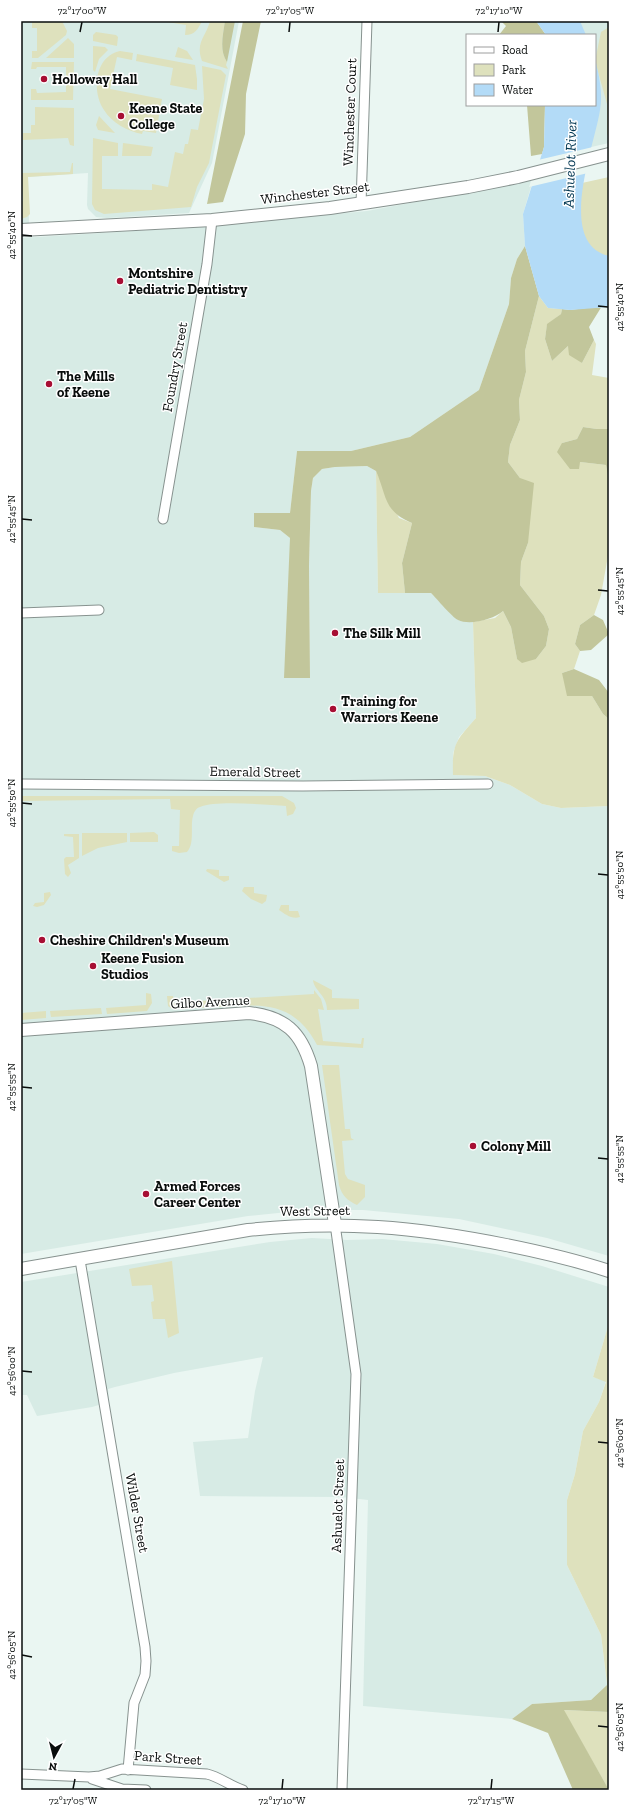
<svg xmlns="http://www.w3.org/2000/svg" width="630" height="1811" viewBox="0 0 630 1811" font-family="'Zilla Slab',serif">
<style>
.built{fill:#d7ebe5}
.green{fill:#dee1bd}
.forest{fill:#c2c69b}
.water{fill:#b3dbf7}
.pier{fill:#eaf6f2}
.lines{fill:none;stroke-linecap:round;stroke-linejoin:round}
.minor-casing{stroke:#87928f;stroke-width:11}
.tertiary-casing{stroke:#87928f;stroke-width:14}
.minor{stroke:#fff;stroke-width:9}
.tertiary{stroke:#fff;stroke-width:12}
.ticks{fill:none;stroke:#090d0c;stroke-width:1.5}
.poi-dot{fill:#a70e33;stroke:#fff;stroke-width:1.5}
.labels{text-anchor:middle;dominant-baseline:central;stroke-width:3;stroke-linejoin:round;paint-order:stroke}
.poi-label{font-size:14px;font-weight:bold;fill:#090d0c;stroke:#fff;text-anchor:start}
.street-label{font-size:14px;fill:#090d0c;stroke:#fff}
.water-label{font-size:15px;font-style:italic;fill:#033853;stroke:#fff}
.neatline{fill:none;stroke:#090d0c;stroke-width:1.5}
.ticks-label{font-size:10px;text-anchor:middle;fill:#090d0c}
</style>
<rect width="100%" height="100%" fill="#eaf6f2"/>
<path class="built" d="M 21,21 L 239,21 L 212,163 L 189,213 L 107,218 L 96,217 L 88,209 L 87,205 L 88,173 L 28,177 L 29,224 L 21,225 Z
M 556,21 L 609,21 L 609,143 L 569,152 L 595,105 L 595,35 L 563,35 Z
M 533,180 L 523,214 L 525,246 L 517,259 L 511,278 L 509,304 L 479,390 L 410,437 L 351,451 L 297,451 L 290,513 L 254,513 L 254,527 L 280,530 L 290,538 L 291,551 L 310,678 L 309,566 L 311,491 L 313,478 L 322,469 L 335,467 L 367,466 L 376,471 L 378,593 L 431,593 L 458,620 L 473,622 L 476,718 L 459,737 L 453,753 L 453,775 L 485,776 L 510,785 L 542,804 L 561,808 L 609,806 L 609,1256 L 547,1238 L 459,1219 L 363,1210 L 307,1210 L 248,1216 L 21,1254 L 21,238 L 183,228 L 367,211 Z
M 312,1238 L 347,1240 L 382,1239 L 437,1244 L 494,1254 L 542,1266 L 609,1287 L 609,1323 L 593,1377 L 606,1381 L 599,1402 L 583,1431 L 575,1474 L 567,1500 L 567,1565 L 601,1635 L 607,1685 L 591,1700 L 532,1704 L 512,1719 L 363,1706 L 368,1500 L 341,1497 L 200,1496 L 193,1442 L 248,1438 L 255,1391 L 263,1357 L 174,1373 L 115,1387 L 108,1389 L 109,1402 L 92,1407 L 37,1416 L 27,1395 L 21,1395 L 21,1282 L 270,1242 Z"/>
<path class="green" d="M 32,21 L 62,21 L 67,31 L 66,35 L 38,58 L 32,58 L 32,51 L 37,51 L 37,28 L 32,28 Z
M 161,21 L 202,21 C 198,29 195,35 185,35 L 186,25 Z
M 210,21 L 225,21 C 223,35 219,50 227,62 L 226,65 L 228,69 L 202,61 C 195,42 206,37 210,21 Z
M 609,27 L 609,137 L 607,134 L 607,104 L 595,61 L 601,32 Z
M 96,32 L 116,35 L 118,37 L 117,46 L 93,41 L 93,35 Z
M 68,38 L 74,44 L 74,58 L 46,58 Z
M 93,46 L 105,47 L 108,50 L 99,59 L 95,72 L 93,70 Z
M 178,47 L 187,51 L 193,60 L 175,57 Z
M 120,51 L 133,53 L 132,60 L 117,57 L 110,89 L 162,99 L 156,133 L 143,131 L 142,134 C 127,131 112,123 104,110 C 91,91 95,56 120,51 Z
M 137,54 L 195,65 L 197,79 L 197,90 L 170,85 L 173,68 L 136,61 Z
M 32,62 L 74,62 L 73,100 L 31,100 L 31,89 L 36,89 L 37,93 L 66,92 L 66,67 L 37,67 L 36,69 L 31,69 Z
M 202,66 L 221,70 L 226,75 L 209,163 L 197,187 L 191,207 L 104,214 L 95,210 L 92,204 L 93,138 L 118,143 L 118,156 L 102,156 L 102,189 L 152,190 L 152,184 L 168,187 L 175,152 L 183,154 L 185,144 L 188,144 L 191,129 L 198,130 L 204,99 Z
M 35,107 L 74,108 L 74,146 L 70,145 L 68,138 L 23,140 L 23,133 L 31,133 L 31,125 L 35,125 Z
M 99,116 L 115,133 L 98,130 L 96,125 Z
M 123,143 L 153,147 L 151,156 L 122,156 Z
M 72,163 L 73,163 L 73,174 L 28,177 L 30,214 L 27,217 L 21,219 L 21,202 L 23,201 L 21,173 L 70,172 Z
M 609,177 L 609,265 L 593,260 L 575,219 L 582,183 Z
M 539,296 L 548,308 L 562,309 L 561,314 L 547,325 L 545,339 L 552,361 L 568,346 L 582,363 L 594,340 L 596,344 L 592,375 L 609,378 L 609,429 L 597,429 L 583,427 L 577,439 L 562,443 L 580,462 L 606,465 L 609,481 L 609,550 L 601,595 L 594,615 L 580,625 L 575,644 L 580,651 L 574,669 L 562,673 L 592,696 L 603,714 L 609,719 L 609,806 L 561,808 L 542,804 L 510,785 L 485,776 L 453,775 C 452,743 456,741 476,718 L 473,622 L 495,618 L 503,611 L 511,627 L 517,659 L 536,659 L 546,646 L 549,629 L 544,616 L 520,585 L 521,562 L 528,543 L 520,478 L 508,462 L 510,445 L 520,420 L 519,400 L 526,372 L 525,351 Z
M 376,471 L 399,518 L 412,523 L 402,563 L 405,593 L 378,593 Z
M 21,796 L 282,796 L 294,803 L 296,808 L 293,814 L 287,816 L 286,806 C 267,805 216,800 200,807 C 196,808 194,812 193,816 C 190,827 195,843 187,852 L 179,853 L 172,851 L 172,846 L 179,846 L 180,810 L 171,809 L 170,799 L 21,801 Z
M 154,832 L 158,835 L 158,842 L 130,842 L 130,833 Z
M 82,833 L 127,833 L 127,842 L 98,848 L 82,856 Z
M 64,834 L 79,834 L 79,858 L 68,865 L 71,873 L 68,877 L 65,874 L 64,859 L 66,857 L 74,857 L 73,837 L 64,836 Z
M 207,869 L 219,870 L 219,876 L 229,876 L 229,880 L 224,882 L 206,871 Z
M 244,887 L 254,887 L 254,893 L 267,895 L 266,901 L 262,904 L 251,899 L 242,891 Z
M 50,892 L 51,895 L 44,905 L 37,907 L 33,906 L 35,903 L 44,902 L 44,893 Z
M 281,905 L 289,905 L 289,911 L 298,911 L 300,917 C 292,920 285,914 279,910 Z
M 313,980 L 332,990 L 332,998 L 359,999 L 359,1009 L 327,1010 C 327,995 314,991 313,980 Z
M 314,990 L 321,999 L 324,1010 L 318,1009 L 323,1041 L 361,1044 L 362,1038 L 364,1038 L 363,1048 L 317,1045 C 294,1001 261,1004 217,1007 L 217,1000 L 314,994 Z
M 146,993 L 151,994 L 152,1003 L 147,1011 L 107,1014 L 106,1008 L 146,1005 Z
M 167,996 L 173,996 L 174,1003 L 213,1000 L 214,1007 L 172,1009 L 168,1006 Z
M 101,1008 L 102,1014 L 51,1017 L 50,1011 Z
M 46,1011 L 46,1018 L 21,1020 L 21,1013 Z
M 322,1065 L 339,1065 L 345,1129 L 350,1129 L 351,1138 L 354,1140 L 342,1141 L 345,1174 L 348,1179 L 365,1185 L 365,1197 L 357,1205 C 347,1200 342,1196 339,1185 Z
M 172,1261 L 179,1333 L 168,1338 L 165,1319 L 153,1319 L 151,1302 L 154,1301 L 152,1285 L 132,1286 L 129,1269 Z
M 609,1323 L 609,1700 L 601,1635 L 567,1565 L 567,1500 L 575,1474 L 583,1431 L 599,1402 L 606,1382 L 593,1377 Z
M 563,1710 L 609,1712 L 609,1790 Z"/>
<path class="forest" d="M 225,21 L 235,21 L 227,62 C 219,50 223,35 225,21 Z
M 243,21 L 261,21 L 246,94 L 245,134 L 223,202 L 207,204 Z
M 501,21 L 536,21 L 546,35 L 499,35 L 506,26 Z
M 527,105 L 545,105 L 544,147 L 542,154 L 531,156 Z
M 525,246 L 539,296 L 525,351 L 526,372 L 519,400 L 520,420 L 510,445 L 508,462 L 520,478 L 534,483 L 528,543 L 521,562 L 520,585 L 544,616 L 549,629 L 546,646 L 536,659 L 522,663 L 517,659 L 511,627 L 503,611 C 494,619 470,626 458,620 C 452,617 437,599 431,593 L 405,593 L 402,563 L 412,523 C 383,511 387,496 376,471 L 367,466 L 335,467 L 322,469 L 313,478 L 311,491 L 309,566 L 310,678 L 284,678 L 290,538 L 280,530 L 254,527 L 254,513 L 290,513 L 297,451 L 351,451 L 410,437 L 479,390 L 509,304 L 511,278 L 517,259 Z
M 602,306 L 589,327 L 594,340 L 582,363 L 569,355 L 568,346 L 552,361 L 545,339 L 547,324 L 561,314 L 562,309 L 570,310 Z
M 583,427 L 597,429 L 609,429 L 609,481 L 606,465 L 580,462 L 579,469 L 570,469 L 557,452 L 562,443 L 577,439 Z
M 594,615 L 603,620 L 609,634 L 591,650 L 580,651 L 575,644 L 580,625 Z
M 574,669 L 599,680 L 609,693 L 609,719 L 603,714 L 592,696 L 567,696 L 562,673 Z
M 607,1685 L 609,1712 L 564,1710 L 609,1790 L 573,1790 L 548,1733 L 512,1719 L 532,1704 L 591,1700 Z"/>
<path class="water" d="M 536,21 L 580,21 L 586,35 L 546,35 Z
M 595,59 C 599,75 603,92 600,110 C 595,145 555,243 609,256 L 609,307 L 570,310 L 548,308 L 539,296 L 525,246 L 523,214 L 544,147 L 545,105 L 595,105 Z"/>
<path class="pier" d="M 593,147 L 588,173 L 529,187 L 538,160 Z"/>
<g class="lines">
<defs>
<path id="minor" d="M 361,204 L 367,21
M 163,519 L 207,264 L 212,220
M 21,613 L 99,610
M 21,784 L 303,786 L 488,784
M 335,1224 L 356,1374 L 342,1790
M 80,1260 L 145,1647 L 146,1661 L 145,1675 L 134,1703 L 128,1770
M 21,1774 L 89,1777 L 100,1776 L 122,1769 L 207,1774 C 220,1777 230,1786 243,1790
M 92,1779 L 122,1789 L 146,1790"/>
<path id="tertiary" d="M 21,230 L 212,220 L 330,208 L 468,187 L 518,177 L 609,154
M 21,1030 L 249,1013 C 285,1017 301,1032 311,1066 L 335,1224
M 21,1269 L 248,1230 C 340,1220 416,1227 506,1245 C 541,1252 575,1260 609,1271"/>
</defs>
<use href="#minor" class="minor-casing"/>
<use href="#tertiary" class="tertiary-casing"/>
<use href="#minor" class="minor"/>
<use href="#tertiary" class="tertiary"/>
</g>
<path class="ticks" d="M 80,32 L 82,22M 289,32 L 290,22M 498,32 L 499,22M 22,235 L 32,236M 598,306 L 608,307M 22,519 L 32,520M 598,590 L 608,591M 22,803 L 32,804M 598,874 L 608,875M 22,1087 L 32,1088M 598,1158 L 608,1159M 22,1371 L 32,1372M 598,1442 L 608,1443M 22,1655 L 32,1657M 598,1726 L 608,1727M 73,1789 L 75,1779M 282,1789 L 283,1779M 491,1789 L 492,1779"/>
<g class="poi-dot">
<circle cx="44" cy="79" r="4"/>
<circle cx="121" cy="116" r="4"/>
<circle cx="120" cy="281" r="4"/>
<circle cx="49" cy="384" r="4"/>
<circle cx="335" cy="633" r="4"/>
<circle cx="333" cy="709" r="4"/>
<circle cx="42" cy="940" r="4"/>
<circle cx="93" cy="966" r="4"/>
<circle cx="473" cy="1146" r="4"/>
<circle cx="146" cy="1194" r="4"/>
</g>
<g class="labels">
<g class="poi-label">
<text x="52" y="79">Holloway Hall</text>
<text x="129" y="108">Keene State<tspan x="129" dy="16">College</tspan></text>
<text x="128" y="273">Montshire<tspan x="128" dy="16">Pediatric Dentistry</tspan></text>
<text x="57" y="376">The Mills<tspan x="57" dy="16">of Keene</tspan></text>
<text x="343" y="633">The Silk Mill</text>
<text x="341" y="701">Training for<tspan x="341" dy="16">Warriors Keene</tspan></text>
<text x="50" y="940">Cheshire Children's Museum</text>
<text x="101" y="958">Keene Fusion<tspan x="101" dy="16">Studios</tspan></text>
<text x="481" y="1146">Colony Mill</text>
<text x="154" y="1186">Armed Forces<tspan x="154" dy="16">Career Center</tspan></text>
</g>
<g class="street-label">
<text transform="translate(350 112) rotate(-88)">Winchester Court</text>
<text transform="translate(315 193) rotate(-7)">Winchester Street</text>
<text transform="translate(175 367) rotate(-80)">Foundry Street</text>
<text transform="translate(255 772) rotate(1)">Emerald Street</text>
<text transform="translate(210 1002) rotate(-3)">Gilbo Avenue</text>
<text transform="translate(315 1211) rotate(-1)">West Street</text>
<text transform="translate(338 1506) rotate(-88)">Ashuelot Street</text>
<text transform="translate(137 1513) rotate(80)">Wilder Street</text>
<text transform="translate(168 1758) rotate(4)">Park Street</text>
</g>
<g class="water-label">
<text transform="translate(570 164) rotate(-88)">Ashuelot River</text>
</g>
</g>
<rect width="630" height="1811" fill="none" stroke="#ffffff" stroke-width="44"/>
<rect x="466" y="34" width="130" height="72" fill="#ffffff" stroke="#9d9e9e"/>
<rect x="474" y="47" width="20" height="6" fill="#ffffff" stroke="#9d9e9e"/>
<text x="502" y="54" font-size="12" fill="#090d0c">Road</text>
<rect x="474" y="64" width="20" height="12" fill="#dee1bd" stroke="#9d9e9e"/>
<text x="502" y="74" font-size="12" fill="#090d0c">Park</text>
<rect x="474" y="84" width="20" height="12" fill="#b3dbf7" stroke="#9d9e9e"/>
<text x="502" y="94" font-size="12" fill="#090d0c">Water</text>
<g transform="translate(54 1757) rotate(187)" stroke="#ffffff" stroke-width="3" paint-order="stroke">
<path d="M0-3L7 15L0 10L-7 15Z" fill="#090d0c"/>
<text y="-6" font-size="11" font-weight="bold" text-anchor="middle" fill="#090d0c">N</text>
</g>
<rect x="22" y="22" width="586" height="1767" class="neatline"/>
<g class="ticks-label">
<text x="82" y="14">72°17'00"W</text>
<text x="290" y="14">72°17'05"W</text>
<text x="499" y="14">72°17'10"W</text>
<text transform="translate(11 235) rotate(-90)" y="4">42°55'40"N</text>
<text transform="translate(619 307) rotate(-90)" y="4">42°55'40"N</text>
<text transform="translate(11 519) rotate(-90)" y="4">42°55'45"N</text>
<text transform="translate(619 591) rotate(-90)" y="4">42°55'45"N</text>
<text transform="translate(11 803) rotate(-90)" y="4">42°55'50"N</text>
<text transform="translate(619 875) rotate(-90)" y="4">42°55'50"N</text>
<text transform="translate(11 1087) rotate(-90)" y="4">42°55'55"N</text>
<text transform="translate(619 1159) rotate(-90)" y="4">42°55'55"N</text>
<text transform="translate(11 1371) rotate(-90)" y="4">42°56'00"N</text>
<text transform="translate(619 1443) rotate(-90)" y="4">42°56'00"N</text>
<text transform="translate(11 1655) rotate(-90)" y="4">42°56'05"N</text>
<text transform="translate(619 1727) rotate(-90)" y="4">42°56'05"N</text>
<text x="73" y="1804">72°17'05"W</text>
<text x="282" y="1804">72°17'10"W</text>
<text x="491" y="1804">72°17'15"W</text>
</g>
</svg>
